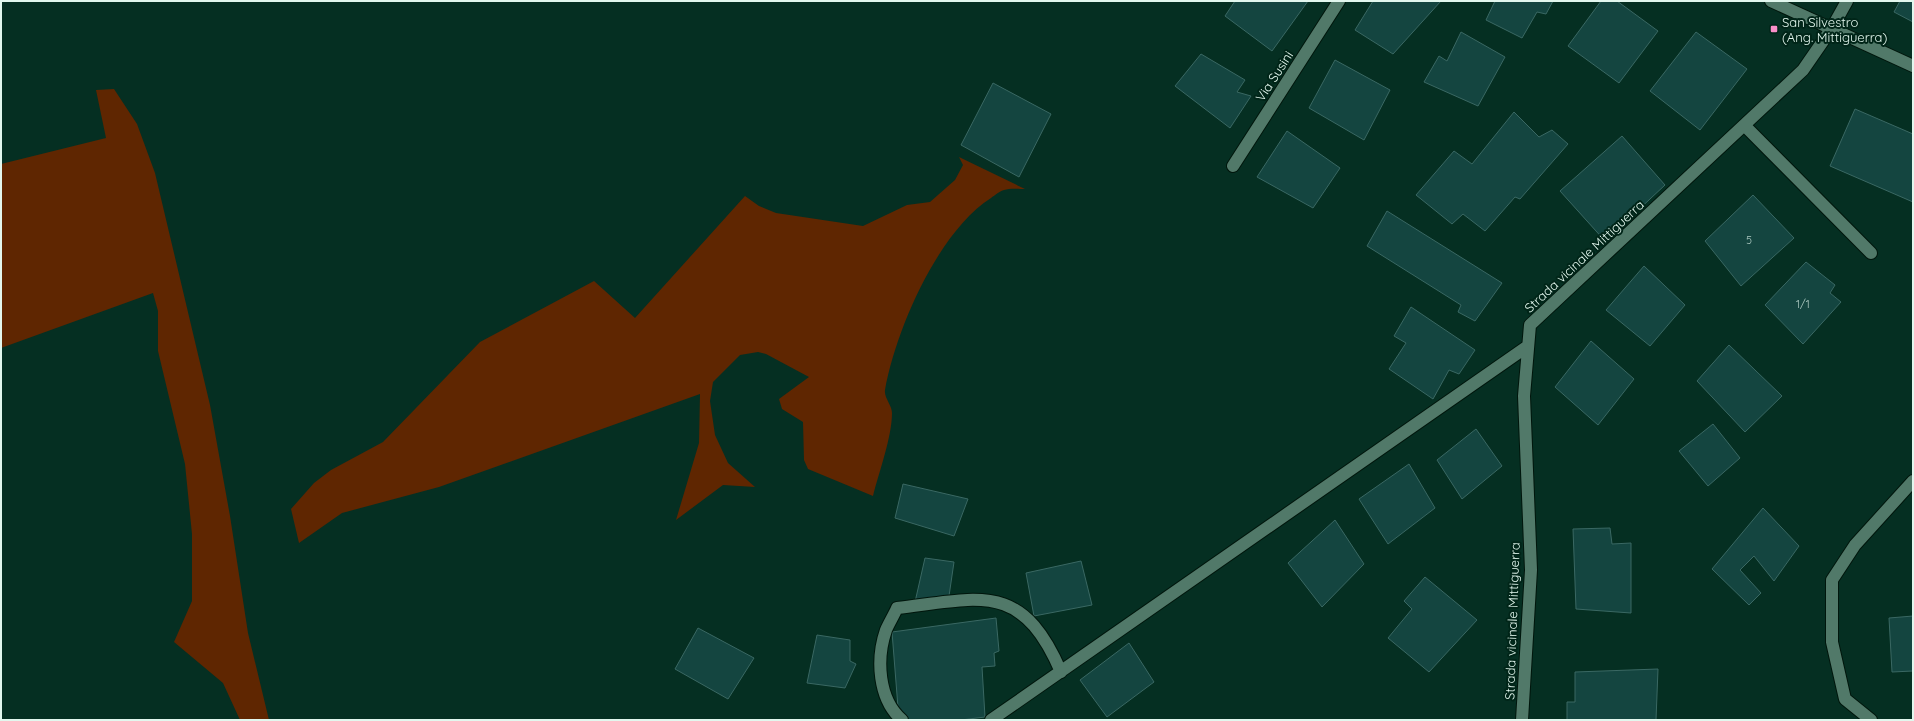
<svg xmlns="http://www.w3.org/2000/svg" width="1914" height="721" viewBox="0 0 1914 721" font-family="Quicksand,sans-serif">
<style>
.green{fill:#5f2601}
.building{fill:#144540;stroke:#3a6863}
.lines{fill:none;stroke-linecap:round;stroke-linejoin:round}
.lane-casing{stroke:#00160c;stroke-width:14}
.street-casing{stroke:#00160c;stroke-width:14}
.secondary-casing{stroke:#00160c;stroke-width:14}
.lane{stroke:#517969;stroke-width:12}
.street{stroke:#517969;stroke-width:12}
.secondary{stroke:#517969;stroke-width:12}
.poi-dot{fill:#f98fc9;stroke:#002518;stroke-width:1.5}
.labels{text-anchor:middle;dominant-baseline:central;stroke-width:4;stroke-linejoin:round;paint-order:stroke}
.number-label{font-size:11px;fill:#aecac2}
.poi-label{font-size:13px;fill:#e2f7ee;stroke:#002518;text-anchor:start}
.street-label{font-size:13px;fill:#e2f7ee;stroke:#002518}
</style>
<rect width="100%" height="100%" fill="#052f22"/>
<path class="green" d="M 114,89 L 137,124 L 155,173 L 210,405 L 230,516 L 248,633 L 269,720 L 240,720 L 223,683 L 174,642 L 192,601 L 192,534 L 185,464 L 158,351 L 158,311 L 153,293 L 1,348 L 1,164 L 106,138 L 96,90 Z
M 959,157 L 1025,189 C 1019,189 1010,188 1004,190 C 1000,191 995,195 991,198 C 938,232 896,329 885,390 C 884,398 892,405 892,413 C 892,437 879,472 873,496 L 808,469 L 804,460 L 803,422 L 782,409 L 779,399 L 809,377 L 766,354 L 758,352 L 740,355 L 713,382 L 710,401 L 715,435 L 728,463 L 755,487 L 723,485 L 676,520 L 699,443 L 700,394 L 439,487 L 342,513 L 299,543 L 291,509 L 314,483 L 331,470 L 383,442 L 480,342 L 594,281 L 635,318 L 745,196 L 759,206 L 776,213 L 863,226 L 907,205 L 930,202 L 955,180 L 963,165 Z"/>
<path class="building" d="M 1235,1 L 1308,1 L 1272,51 L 1225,16 Z
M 1373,1 L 1441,1 L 1393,54 L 1355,30 Z
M 1495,1 L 1553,1 L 1546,14 L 1537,12 L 1522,38 L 1486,20 Z
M 1601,1 L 1617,1 L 1658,31 L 1619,83 L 1568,46 Z
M 1900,1 L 1913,1 L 1913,22 L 1894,12 Z
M 1461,32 L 1505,57 L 1478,106 L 1424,82 L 1439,56 L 1447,61 Z
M 1696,32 L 1747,69 L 1700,130 L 1650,91 Z
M 1201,54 L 1245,80 L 1237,92 L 1251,96 L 1230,128 L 1175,86 Z
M 1335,60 L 1390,90 L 1364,140 L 1309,108 Z
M 993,83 L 1051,114 L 1019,177 L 961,145 Z
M 1855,109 L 1913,134 L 1913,202 L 1830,166 Z
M 1514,112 L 1539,137 L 1552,130 L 1568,144 L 1520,199 L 1515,197 L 1485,231 L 1463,214 L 1452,224 L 1416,195 L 1454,151 L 1472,164 Z
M 1287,131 L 1340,168 L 1313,208 L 1257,177 Z
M 1622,136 L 1665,185 L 1605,241 L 1560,191 Z
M 1753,195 L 1794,238 L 1741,286 L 1705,241 Z
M 1387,211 L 1502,283 L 1475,321 L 1458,312 L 1461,305 L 1367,246 Z
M 1806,262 L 1835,285 L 1830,293 L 1841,302 L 1803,344 L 1765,305 Z
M 1644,266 L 1685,305 L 1650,346 L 1606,310 Z
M 1411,307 L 1475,350 L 1459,374 L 1449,370 L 1433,399 L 1389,369 L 1406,343 L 1394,336 Z
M 1591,341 L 1634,379 L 1598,425 L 1555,387 Z
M 1729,345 L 1782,396 L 1745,432 L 1697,381 Z
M 1713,424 L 1740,458 L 1708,486 L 1679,451 Z
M 1476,429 L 1502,466 L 1462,499 L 1437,460 Z
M 1409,464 L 1435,508 L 1388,544 L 1359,499 Z
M 903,484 L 968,499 L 954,536 L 895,518 Z
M 1763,508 L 1799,546 L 1774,581 L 1754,556 L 1740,570 L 1761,593 L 1749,605 L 1712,569 Z
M 1335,520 L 1364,564 L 1322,607 L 1288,563 Z
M 1610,528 L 1612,544 L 1631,543 L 1631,613 L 1576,609 L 1573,529 Z
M 925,558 L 954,562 L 949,596 L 915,602 Z
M 1081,561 L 1092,605 L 1034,616 L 1026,573 Z
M 1425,577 L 1477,620 L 1429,672 L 1388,638 L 1412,609 L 1404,601 Z
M 1913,616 L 1913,671 L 1892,672 L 1889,618 Z
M 996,618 L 999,651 L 994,653 L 995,666 L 982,667 L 985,717 L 961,720 L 899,720 L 892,632 Z
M 698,628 L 754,658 L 728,699 L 675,669 Z
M 817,635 L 850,640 L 850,661 L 856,664 L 845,688 L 807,683 Z
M 1129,643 L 1154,682 L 1107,717 L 1080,680 Z
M 1658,669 L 1656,720 L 1567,720 L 1567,702 L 1575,702 L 1575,672 Z"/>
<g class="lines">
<defs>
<path id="lane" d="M 1832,28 L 1847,1"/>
<path id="street" d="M 1744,125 L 1871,253
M 1233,166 L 1339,1
M 902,720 C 878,699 876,659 886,630 C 889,623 894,615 897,608 C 981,598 1022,581 1061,672
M 991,720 L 1528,346
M 1522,720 L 1531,570 L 1524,396 L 1530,325 L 1803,70 L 1832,28
M 1871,720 L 1845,699 L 1832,642 L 1832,580 L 1855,545 L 1913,481"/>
<path id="secondary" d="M 1771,1 L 1913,66"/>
</defs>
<use href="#lane" class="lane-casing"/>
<use href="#street" class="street-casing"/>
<use href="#secondary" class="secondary-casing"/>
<use href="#lane" class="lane"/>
<use href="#street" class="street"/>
<use href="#secondary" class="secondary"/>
</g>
<rect class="poi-dot" x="1770" y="25" width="8" height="8" rx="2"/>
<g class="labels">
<g class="number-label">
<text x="1749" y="240">5</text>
<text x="1803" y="304">1/1</text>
</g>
<g class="poi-label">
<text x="1782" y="22">San Silvestro<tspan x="1782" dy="15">(Ang. Mittiguerra)</tspan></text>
</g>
<g class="street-label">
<text transform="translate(1274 76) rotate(-57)">Via Susini</text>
<text transform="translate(1584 256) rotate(-43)">Strada vicinale Mittiguerra</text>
<text transform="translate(1512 621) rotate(-88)">Strada vicinale Mittiguerra</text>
</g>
</g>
<rect width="1914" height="721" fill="none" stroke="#e2f7ee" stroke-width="4"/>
</svg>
